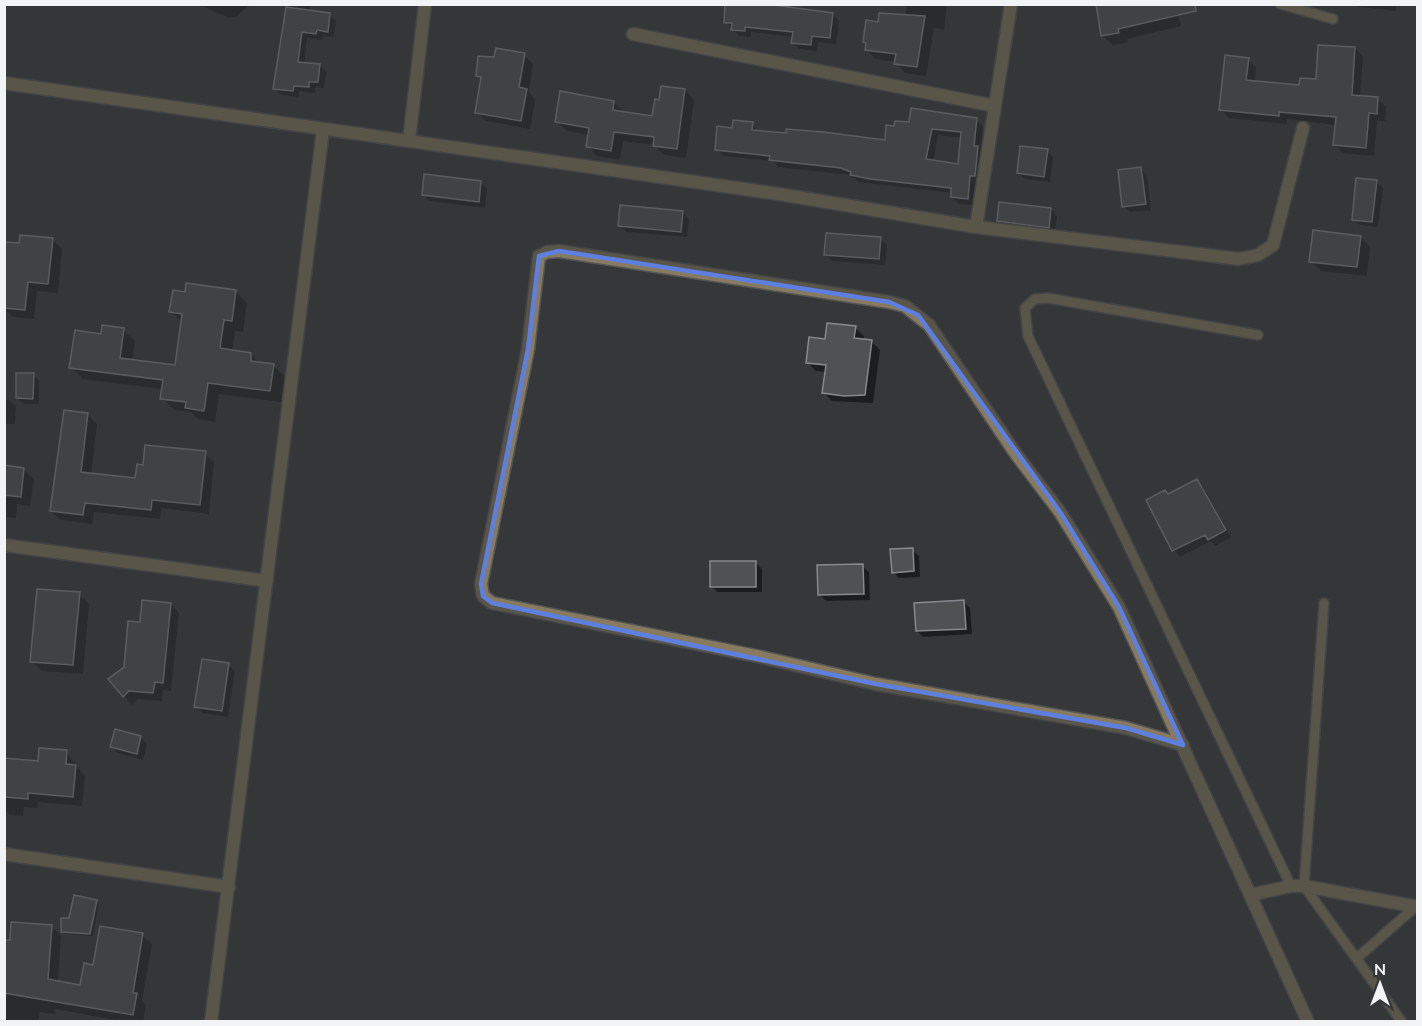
<svg xmlns="http://www.w3.org/2000/svg" width="1422" height="1026" viewBox="0 0 1422 1026" font-family="Mulish,sans-serif">
<style>
.shadow{fill:#0007;fill-rule:evenodd}
.building{fill:#4f5153;stroke:#87898c;stroke-width:1.5;fill-rule:evenodd}
.lines{fill:none;stroke-linecap:round;stroke-linejoin:round}
.service-casing{stroke:#535557;stroke-width:12}
.minor-casing{stroke:#535557;stroke-width:15}
.service{stroke:#877a5e;stroke-width:9}
.minor{stroke:#877a5e;stroke-width:12}
.marked{fill:none;stroke:#5d80e0;stroke-width:4.5;stroke-linejoin:round}
</style>
<rect width="100%" height="100%" fill="#353739"/>
<path class="shadow" d="M 198,4 L 251,4 L 236,17 L 229,18 Z
M 288,4 L 310,4 L 309,12 L 329,15 L 336,21 L 334,37 L 323,36 L 322,40 L 307,38 L 304,64 L 320,66 L 326,72 L 324,88 L 315,87 L 315,93 L 299,91 L 299,97 L 281,95 L 275,88 Z
M 907,4 L 947,4 L 944,30 L 934,28 L 926,76 L 905,73 L 896,62 L 876,59 L 866,50 L 864,42 L 879,24 L 905,18 Z
M 1097,4 L 1176,4 L 1181,26 L 1127,39 L 1128,42 L 1113,45 L 1103,36 Z
M 1356,4 L 1396,4 L 1396,11 L 1359,7 Z
M 833,14 L 839,21 L 836,44 L 818,42 L 817,51 L 799,49 L 793,42 L 793,37 L 751,32 L 751,37 L 739,36 L 725,22 Z
M 1355,48 L 1363,57 L 1360,97 L 1377,99 L 1386,107 L 1385,121 L 1377,121 L 1374,156 L 1343,153 L 1335,145 L 1336,125 L 1287,119 L 1287,124 L 1229,118 L 1221,110 L 1248,59 L 1256,68 L 1255,82 L 1300,87 L 1317,81 Z
M 524,55 L 533,64 L 529,92 L 535,99 L 530,129 L 486,121 L 477,112 L 482,80 L 478,76 L 496,59 Z
M 685,90 L 694,100 L 686,158 L 664,155 L 654,145 L 623,141 L 620,160 L 597,156 L 588,146 L 590,135 L 567,131 L 557,121 L 614,102 L 624,112 L 654,117 L 660,102 Z
M 976,120 L 983,127 L 981,150 L 985,154 L 982,182 L 977,182 L 975,205 L 959,204 L 952,197 L 952,193 L 859,182 L 849,175 L 778,167 L 773,161 L 723,156 L 716,149 L 733,129 L 752,124 L 759,132 L 886,142 L 887,127 ZM 938,135 L 962,138 L 959,165 L 933,161 Z
M 1047,151 L 1053,157 L 1050,182 L 1025,179 L 1018,172 Z
M 1141,169 L 1147,175 L 1151,210 L 1130,212 L 1124,206 Z
M 1376,182 L 1383,188 L 1378,227 L 1360,225 L 1353,219 Z
M 481,183 L 487,189 L 485,208 L 429,201 L 423,194 Z
M 1051,209 L 1057,216 L 1055,233 L 1005,227 L 999,221 Z
M 683,212 L 689,219 L 687,237 L 626,232 L 620,225 Z
M 1361,237 L 1370,247 L 1367,276 L 1321,271 L 1311,261 Z
M 880,238 L 887,245 L 885,265 L 832,261 L 826,255 Z
M 52,239 L 62,249 L 58,293 L 37,291 L 34,319 L 13,317 L 4,309 L 4,244 L 21,245 Z
M 236,292 L 247,303 L 243,332 L 235,331 L 232,352 L 251,354 L 260,363 L 273,365 L 285,377 L 281,402 L 219,394 L 215,422 L 198,419 L 191,412 L 174,410 L 162,398 L 163,389 L 83,379 L 71,367 L 102,336 L 123,330 L 135,341 L 132,361 L 177,366 L 183,323 L 171,311 L 186,293 Z
M 855,328 L 864,336 L 864,340 L 871,341 L 880,350 L 873,403 L 832,401 L 823,392 L 826,372 L 816,371 L 807,362 Z
M 33,374 L 39,381 L 39,404 L 24,404 L 17,398 Z
M 4,400 L 9,400 L 16,406 L 15,424 L 4,424 Z
M 87,414 L 97,424 L 91,475 L 137,480 L 205,453 L 214,462 L 209,514 L 161,508 L 160,519 L 94,512 L 92,524 L 61,520 L 51,511 Z
M 4,467 L 24,470 L 34,479 L 30,506 L 17,504 L 16,518 L 4,517 Z
M 1197,481 L 1203,487 L 1231,537 L 1215,546 L 1211,541 L 1180,557 L 1174,550 L 1148,500 L 1169,495 Z
M 912,550 L 919,556 L 920,577 L 899,578 L 893,572 Z
M 755,562 L 762,569 L 762,592 L 718,592 L 711,586 Z
M 862,566 L 869,572 L 870,600 L 826,601 L 819,594 Z
M 79,594 L 89,604 L 83,674 L 42,671 L 32,661 Z
M 964,602 L 970,608 L 972,634 L 923,637 L 917,631 Z
M 171,604 L 179,613 L 171,691 L 163,690 L 162,701 L 138,699 L 132,705 L 124,696 L 125,667 L 141,623 Z
M 228,665 L 235,671 L 228,717 L 202,713 L 196,706 Z
M 116,731 L 141,738 L 147,744 L 143,760 L 118,753 L 111,747 Z
M 66,752 L 85,776 L 82,806 L 38,802 L 37,808 L 24,807 L 23,816 L 10,815 L 4,809 L 4,760 L 39,763 Z
M 97,902 L 99,904 L 93,936 L 65,934 L 62,932 L 70,920 Z
M 51,926 L 61,936 L 58,982 L 81,986 L 94,967 L 142,935 L 152,944 L 142,1001 L 146,1005 L 143,1022 L 126,1022 L 55,1009 L 55,1014 L 40,1012 L 38,1022 L 4,1022 L 11,942 Z"/>
<path class="building" d="M 725,4 L 766,4 L 833,13 L 830,38 L 812,36 L 811,45 L 791,43 L 793,32 L 745,27 L 745,31 L 731,30 L 732,23 L 724,23 Z
M 1096,4 L 1195,4 L 1196,11 L 1118,29 L 1119,33 L 1101,36 Z
M 286,7 L 330,13 L 328,32 L 317,30 L 316,34 L 302,32 L 298,62 L 320,64 L 318,82 L 309,82 L 309,87 L 294,86 L 293,91 L 273,89 Z
M 879,13 L 925,16 L 917,67 L 894,64 L 896,54 L 865,50 L 866,43 L 863,42 L 866,20 L 878,22 Z
M 1318,45 L 1355,47 L 1352,95 L 1378,97 L 1377,114 L 1369,113 L 1366,148 L 1333,145 L 1336,117 L 1279,112 L 1279,116 L 1219,110 L 1225,55 L 1249,58 L 1246,80 L 1299,85 L 1300,78 L 1316,79 Z
M 496,48 L 525,53 L 519,87 L 527,89 L 521,121 L 475,113 L 481,77 L 476,76 L 478,56 L 494,57 Z
M 661,86 L 685,89 L 677,149 L 653,146 L 654,137 L 614,132 L 611,151 L 586,147 L 589,128 L 555,122 L 560,91 L 614,101 L 613,110 L 652,116 L 655,99 L 659,100 Z
M 911,108 L 977,118 L 974,146 L 978,146 L 975,176 L 970,176 L 968,199 L 951,197 L 951,188 L 870,179 L 850,175 L 851,172 L 841,168 L 769,160 L 770,156 L 715,150 L 717,126 L 732,128 L 733,120 L 753,122 L 752,130 L 786,133 L 786,129 L 823,132 L 885,140 L 886,125 L 894,126 L 895,121 L 909,122 ZM 932,129 L 961,132 L 958,164 L 926,159 Z
M 1020,146 L 1048,149 L 1044,177 L 1017,173 Z
M 1141,167 L 1146,204 L 1122,207 L 1118,170 Z
M 424,174 L 481,181 L 479,202 L 422,195 Z
M 1356,178 L 1377,180 L 1372,222 L 1352,220 Z
M 999,202 L 1051,208 L 1049,228 L 997,221 Z
M 620,205 L 683,211 L 681,232 L 618,226 Z
M 1313,230 L 1361,236 L 1357,267 L 1309,262 Z
M 826,233 L 881,237 L 879,259 L 824,255 Z
M 20,235 L 53,238 L 48,284 L 28,282 L 25,310 L 4,308 L 4,242 L 19,243 Z
M 186,283 L 236,290 L 232,321 L 224,320 L 220,348 L 251,353 L 251,361 L 274,364 L 270,391 L 208,383 L 204,411 L 185,408 L 186,402 L 160,399 L 163,380 L 69,368 L 75,330 L 101,334 L 102,325 L 124,328 L 120,358 L 175,365 L 182,314 L 169,312 L 173,290 L 185,292 Z
M 827,323 L 856,326 L 854,338 L 872,340 L 865,395 L 844,396 L 822,393 L 826,365 L 806,363 L 809,337 L 825,339 Z
M 16,373 L 34,373 L 33,399 L 16,398 Z
M 64,410 L 88,413 L 81,472 L 135,478 L 137,464 L 143,465 L 145,445 L 206,451 L 200,505 L 152,500 L 151,510 L 85,503 L 83,515 L 50,511 Z
M 4,465 L 24,468 L 21,497 L 4,495 Z
M 1197,479 L 1226,530 L 1208,540 L 1205,535 L 1172,551 L 1146,500 L 1165,490 L 1168,494 Z
M 913,548 L 914,571 L 892,573 L 890,549 Z
M 710,561 L 756,561 L 756,587 L 710,587 Z
M 863,564 L 864,594 L 818,595 L 817,565 Z
M 37,589 L 80,592 L 73,665 L 30,662 Z
M 142,600 L 171,603 L 163,683 L 155,682 L 153,693 L 129,691 L 123,697 L 108,679 L 124,667 L 128,621 L 140,622 Z
M 964,600 L 966,629 L 916,631 L 914,603 Z
M 202,659 L 229,663 L 222,711 L 194,707 Z
M 115,729 L 141,736 L 137,754 L 110,747 Z
M 39,748 L 67,750 L 66,764 L 76,765 L 73,797 L 28,793 L 28,799 L 4,797 L 4,758 L 38,761 Z
M 74,895 L 97,900 L 90,934 L 61,932 L 61,918 L 69,918 Z
M 11,922 L 52,925 L 48,979 L 80,985 L 84,963 L 93,965 L 100,926 L 143,933 L 133,993 L 137,993 L 133,1015 L 4,993 L 4,940 L 10,940 Z"/>
<g class="lines">
<defs>
<path id="service" d="M 1280,4 L 1333,19
M 1258,335 L 1048,298 L 1035,299 L 1025,308 L 1028,336 L 1291,886
M 1324,603 L 1304,886 L 1402,1022
M 1357,958 L 1415,907"/>
<path id="minor" d="M 633,34 L 995,106
M 4,83 L 779,194 L 976,227 L 1011,4
M 409,141 L 425,4
M 976,227 L 1239,259 L 1258,255 L 1273,245 L 1303,128
M 4,545 L 267,581
M 1183,745 L 1126,728 L 876,684 L 761,657 L 492,603 L 483,596 L 481,584 L 528,349 L 539,256 L 547,252 L 559,251 L 889,302 L 905,306 L 929,325 L 1016,454 L 1060,512 L 1119,607 L 1308,1022
M 4,854 L 229,887
M 1250,895 L 1291,886 L 1304,886 L 1418,907
M 211,1022 L 323,130"/>
</defs>
<use href="#service" class="service-casing"/>
<use href="#minor" class="minor-casing"/>
<use href="#service" class="service"/>
<use href="#minor" class="minor"/>
</g>
<path d="M0 0H1422V1026H0ZM 559,251 L 889,302 L 918,315 L 1060,512 L 1119,607 L 1183,745 L 1126,728 L 876,684 L 492,603 L 483,596 L 481,584 L 528,349 L 539,256 Z" fill="#353739" fill-opacity=".55" fill-rule="evenodd"/>
<path class="marked" d="M 559,251 L 889,302 L 918,315 L 1060,512 L 1119,607 L 1183,745 L 1126,728 L 876,684 L 492,603 L 483,596 L 481,584 L 528,349 L 539,256 Z"/>
<rect width="1422" height="1026" fill="none" stroke="#f1f3f4" stroke-width="12"/>
<g transform="translate(1380 984)" stroke="#353739" stroke-width="4.5" paint-order="stroke">
<path d="M0-4.5L10 22L0 15L-10 22Z" fill="#f1f3f4"/>
<text y="-9" font-size="16" font-weight="bold" text-anchor="middle" fill="#f1f3f4">N</text>
</g>
</svg>
